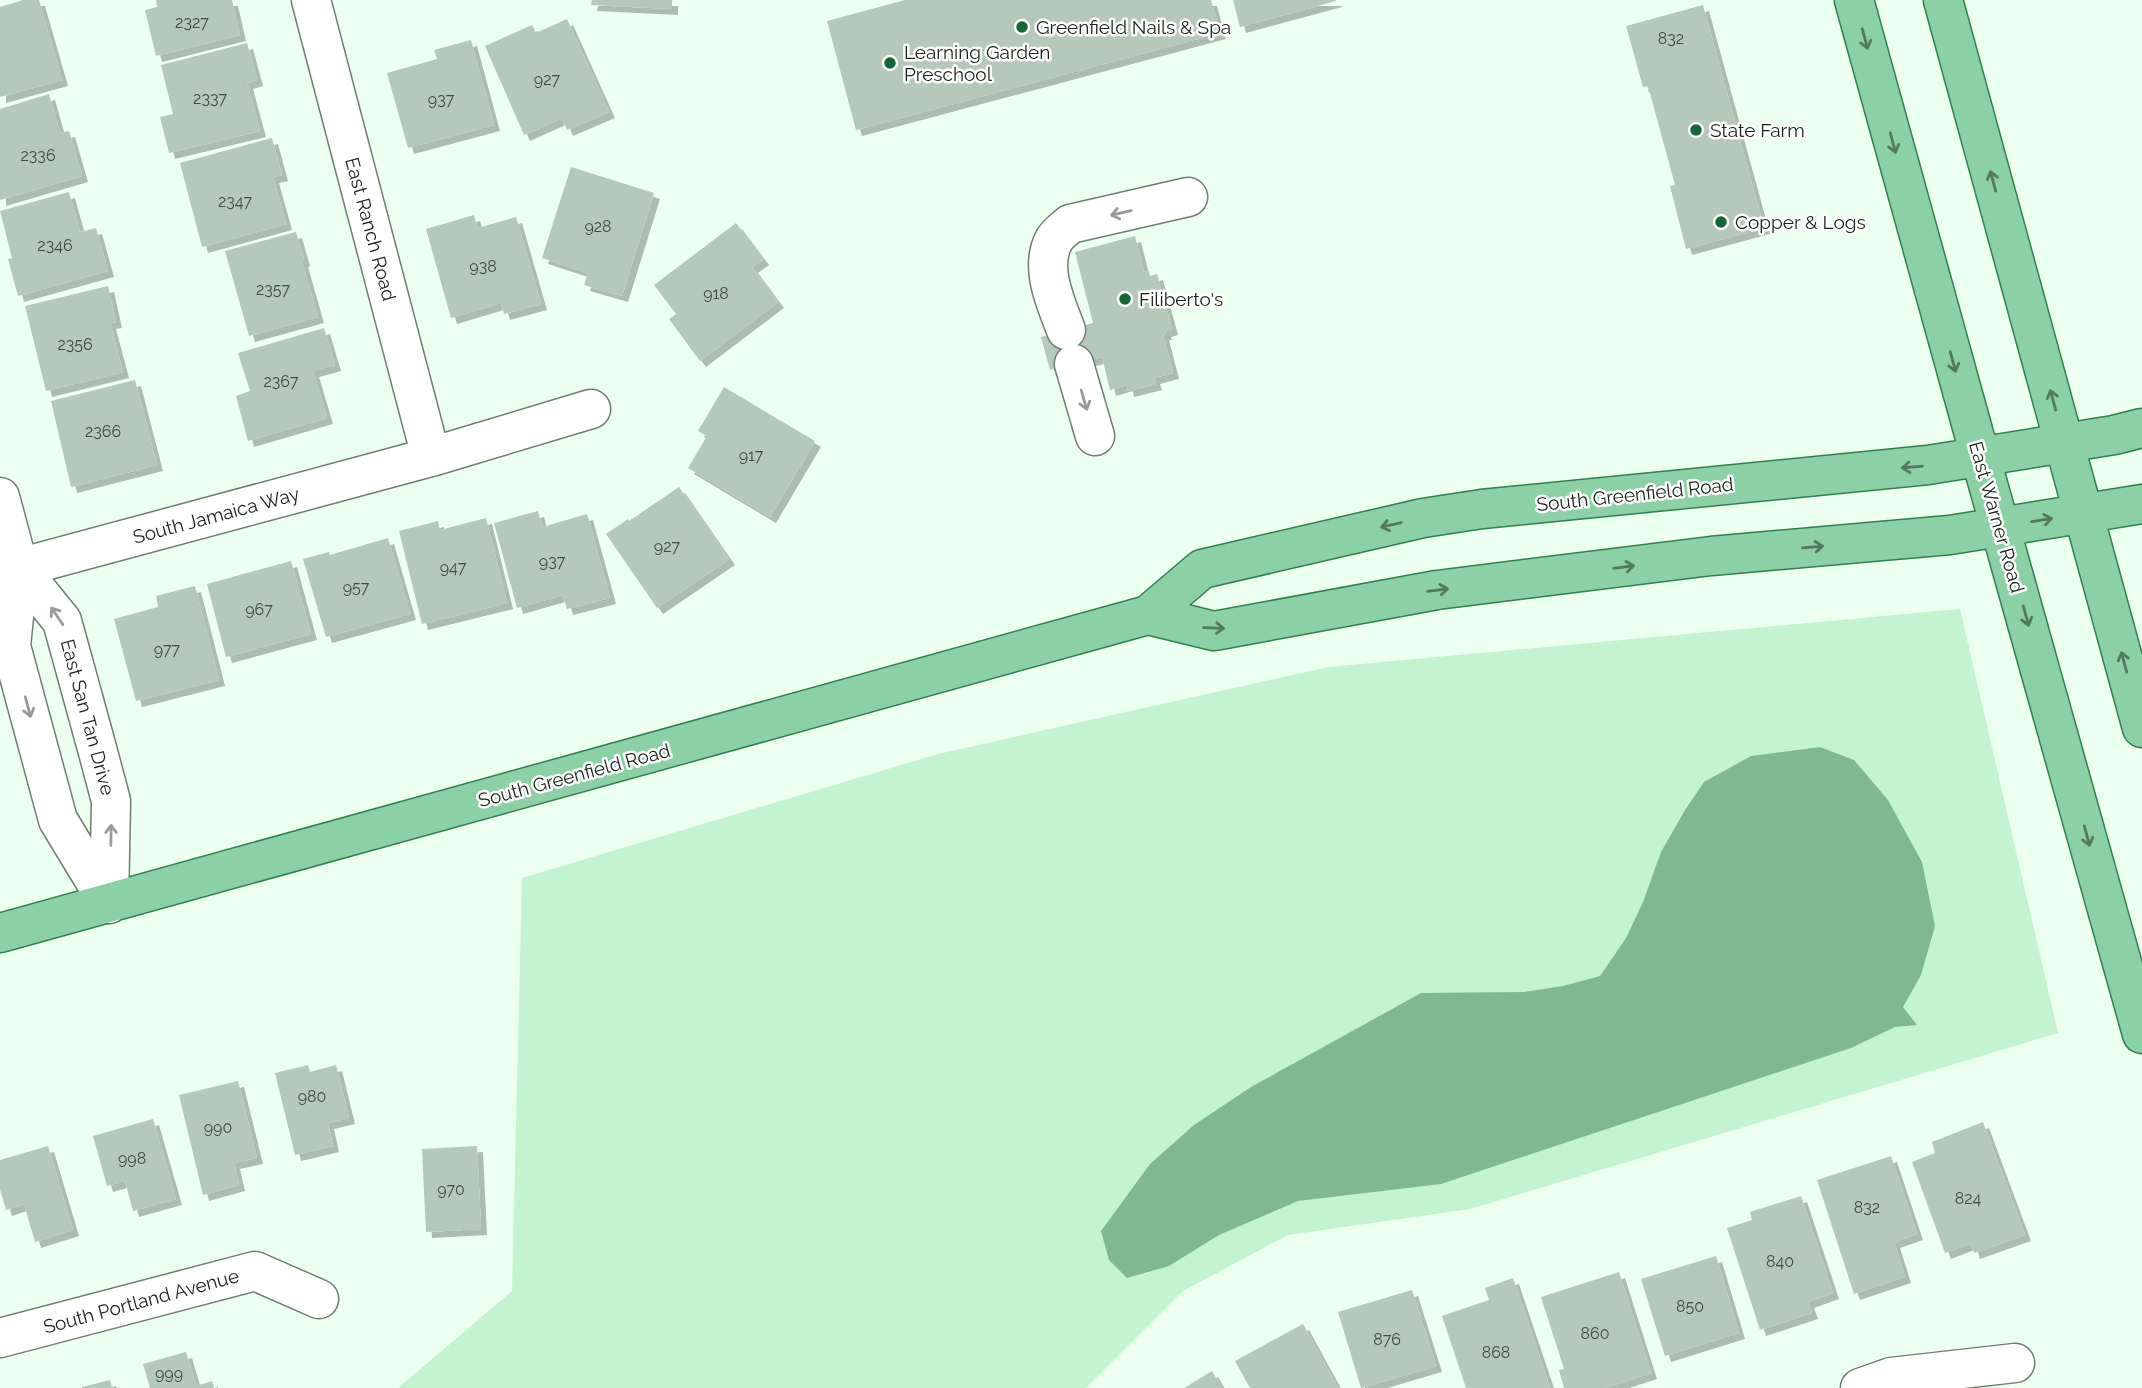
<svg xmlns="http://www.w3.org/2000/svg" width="2142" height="1388" viewBox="0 0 2142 1388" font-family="Raleway,sans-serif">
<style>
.green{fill:#c4f3d0}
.water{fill:#80b98f}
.building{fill:#b6c8ba;filter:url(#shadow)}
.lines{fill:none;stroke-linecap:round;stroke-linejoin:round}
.minor-casing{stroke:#6e7f72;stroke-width:41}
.major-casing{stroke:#337f4f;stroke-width:41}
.minor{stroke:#fff;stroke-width:38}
.major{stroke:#8cd1a6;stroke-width:38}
.oneway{stroke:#547961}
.oneway2{stroke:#989b99}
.poi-dot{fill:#156636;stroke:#fff;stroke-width:2.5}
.labels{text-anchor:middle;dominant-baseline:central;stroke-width:5;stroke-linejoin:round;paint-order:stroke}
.number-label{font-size:16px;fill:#424b44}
.poi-label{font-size:19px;fill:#1b211c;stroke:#fff;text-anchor:start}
.street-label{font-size:19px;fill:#1b211c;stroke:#fff}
</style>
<defs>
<filter id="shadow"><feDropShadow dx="6" dy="6" stdDeviation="0" flood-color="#0004"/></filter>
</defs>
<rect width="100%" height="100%" fill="#ecfff0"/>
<path class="green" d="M 1960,609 L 2058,1033 L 1470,1209 L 1288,1235 L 1183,1291 L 1086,1388 L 398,1388 L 512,1291 L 522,878 L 938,754 L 1328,667 Z"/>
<path class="water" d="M 1820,747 L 1854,760 L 1888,800 L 1922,862 L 1935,926 L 1921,975 L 1903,1007 L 1917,1025 L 1895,1027 L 1851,1048 L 1441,1184 L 1298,1201 L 1219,1235 L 1169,1266 L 1127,1278 L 1109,1260 L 1101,1231 L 1150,1164 L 1194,1125 L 1251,1087 L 1421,993 L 1524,992 L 1563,986 L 1600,976 L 1626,938 L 1643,902 L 1661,852 L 1685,810 L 1704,782 L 1751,756 Z"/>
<path class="building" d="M 23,0 L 39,0 L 62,80 L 0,97 L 0,7 Z
M 156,0 L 232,0 L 240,35 L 156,56 L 145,10 L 157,7 Z
M 592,0 L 672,0 L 672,9 L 591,5 Z
M 905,0 L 1211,0 L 1220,33 L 856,130 L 827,21 Z
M 1233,0 L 1336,0 L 1336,1 L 1240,27 Z
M 1703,5 L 1764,228 L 1686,249 L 1670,186 L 1675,185 L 1648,86 L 1643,87 L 1626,26 Z
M 567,19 L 609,112 L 567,130 L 562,118 L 524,135 L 485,46 L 532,25 L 536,33 Z
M 471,40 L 494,125 L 408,148 L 387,73 L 437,59 L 434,50 Z
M 247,43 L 257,80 L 247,83 L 260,131 L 169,153 L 160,117 L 173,114 L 161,65 Z
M 49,94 L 60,133 L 69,131 L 82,176 L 0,200 L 0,109 Z
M 272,138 L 282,175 L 273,177 L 286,224 L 202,247 L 180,163 Z
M 571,167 L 654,193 L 622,296 L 584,285 L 588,273 L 542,258 Z
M 69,192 L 80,232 L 96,228 L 108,271 L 18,296 L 8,259 L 12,258 L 0,211 Z
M 474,215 L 478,228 L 516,217 L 541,304 L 504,314 L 501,303 L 451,318 L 426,229 Z
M 736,223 L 763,259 L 752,267 L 778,302 L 700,361 L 669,319 L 676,314 L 654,285 Z
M 296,232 L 304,260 L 302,261 L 318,317 L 249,336 L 225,251 Z
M 1135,236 L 1144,272 L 1149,271 L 1150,276 L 1157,274 L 1172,329 L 1165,331 L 1166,334 L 1163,334 L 1173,373 L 1154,378 L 1156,384 L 1128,391 L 1127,385 L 1110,390 L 1102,357 L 1050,370 L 1041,337 L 1093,323 L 1075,252 Z
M 108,286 L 116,322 L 110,323 L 123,372 L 46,391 L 25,306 Z
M 324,328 L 335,365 L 313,371 L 327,418 L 248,441 L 236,396 L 250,391 L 238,353 Z
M 135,380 L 157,465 L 71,487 L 51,401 Z
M 724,387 L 815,441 L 770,517 L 688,468 L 707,436 L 698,431 Z
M 679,487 L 729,559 L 657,608 L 606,534 L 628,519 L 629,521 Z
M 538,511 L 542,527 L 587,514 L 610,598 L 567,609 L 563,595 L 517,608 L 494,523 Z
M 486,518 L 507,603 L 422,624 L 399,531 L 438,521 L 440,530 Z
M 388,538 L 410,614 L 326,637 L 303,559 L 329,552 L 330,555 Z
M 291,561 L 311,634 L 226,657 L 207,584 Z
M 195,586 L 219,680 L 136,701 L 114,619 L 158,607 L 156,596 Z
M 308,1065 L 310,1072 L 336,1065 L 349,1118 L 328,1123 L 333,1146 L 295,1155 L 275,1073 Z
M 238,1081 L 257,1158 L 234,1163 L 239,1185 L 203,1195 L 179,1095 Z
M 153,1119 L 176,1199 L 133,1211 L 125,1181 L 107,1186 L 93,1136 Z
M 1983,1122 L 2025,1235 L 1974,1253 L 1971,1243 L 1945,1253 L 1912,1162 L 1935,1153 L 1932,1142 Z
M 48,1146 L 73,1230 L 35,1242 L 24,1204 L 6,1210 L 0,1189 L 0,1160 Z
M 477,1146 L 481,1229 L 426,1232 L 422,1149 Z
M 1891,1156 L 1917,1234 L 1894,1242 L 1905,1277 L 1854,1294 L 1817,1180 Z
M 1801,1196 L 1833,1293 L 1808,1302 L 1812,1313 L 1760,1330 L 1727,1228 L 1752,1220 L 1750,1212 Z
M 1716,1256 L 1739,1333 L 1665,1356 L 1641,1279 Z
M 1619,1272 L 1651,1373 L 1605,1388 L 1564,1388 L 1559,1370 L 1564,1369 L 1541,1297 Z
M 1513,1278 L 1550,1388 L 1466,1388 L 1442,1316 L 1489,1300 L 1485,1288 Z
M 1412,1290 L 1436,1366 L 1361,1388 L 1338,1312 Z
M 1303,1324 L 1338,1388 L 1250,1388 L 1235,1361 Z
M 186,1352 L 196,1386 L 212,1381 L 214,1388 L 150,1388 L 143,1364 Z
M 1212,1371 L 1222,1388 L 1184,1388 Z
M 110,1380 L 112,1388 L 82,1388 L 82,1387 Z"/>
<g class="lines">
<defs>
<path id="minor" d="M 311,0 L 431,457
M 1066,330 C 1056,303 1039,268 1054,240 C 1058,233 1065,229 1070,224 L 1188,197
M 1074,364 L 1095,436
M 0,497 L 19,568 L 11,646 L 58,820 L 109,904
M 19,568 L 62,621 L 98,752 L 111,801 L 109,904
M 0,573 L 431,457 L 591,409
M 0,1338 L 255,1271 L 319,1299
M 1860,1388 L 1891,1377 L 2015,1363"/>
<path id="major" d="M 1854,0 C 1948,345 2046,690 2142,1034
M 1943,0 L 2142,728
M 1148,615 L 1214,631 L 1437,590 L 1711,556 L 1950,535 L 2142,504
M 0,933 L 1148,615 L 1202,569 L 1423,518 L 1482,509 L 1928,465 L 2114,435 L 2142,428"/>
</defs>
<use href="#minor" class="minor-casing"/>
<use href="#major" class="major-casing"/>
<use href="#minor" class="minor"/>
<use href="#major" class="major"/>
</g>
<defs><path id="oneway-shaft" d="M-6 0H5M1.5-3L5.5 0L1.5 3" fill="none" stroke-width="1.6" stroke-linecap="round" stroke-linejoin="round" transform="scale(1.75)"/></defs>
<g class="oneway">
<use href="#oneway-shaft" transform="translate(1865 39) rotate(75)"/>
<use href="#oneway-shaft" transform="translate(1893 143) rotate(75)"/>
<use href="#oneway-shaft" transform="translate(1993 181) rotate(-105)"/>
<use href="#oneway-shaft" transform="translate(1953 362) rotate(75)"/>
<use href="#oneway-shaft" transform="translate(2053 400) rotate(-105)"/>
<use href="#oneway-shaft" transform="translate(1912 467) rotate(175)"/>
<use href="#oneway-shaft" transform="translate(2042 520) rotate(-9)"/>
<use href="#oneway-shaft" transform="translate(1391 525) rotate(167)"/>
<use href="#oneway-shaft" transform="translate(1813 547) rotate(-5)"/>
<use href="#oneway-shaft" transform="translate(1624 567) rotate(-7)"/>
<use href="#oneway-shaft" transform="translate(1438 590) rotate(-8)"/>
<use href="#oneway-shaft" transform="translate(2026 616) rotate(75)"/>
<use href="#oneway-shaft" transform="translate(1214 628) rotate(2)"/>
<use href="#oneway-shaft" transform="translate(2124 662) rotate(-105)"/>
<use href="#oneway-shaft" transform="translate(2087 836) rotate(75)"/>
</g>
<g class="oneway2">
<use href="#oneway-shaft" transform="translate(1121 213) rotate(167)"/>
<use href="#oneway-shaft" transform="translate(1084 400) rotate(74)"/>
<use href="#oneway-shaft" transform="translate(57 616) rotate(-124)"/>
<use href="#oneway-shaft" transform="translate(28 707) rotate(75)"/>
<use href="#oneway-shaft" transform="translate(111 835) rotate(-89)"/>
</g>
<g class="poi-dot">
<circle cx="1022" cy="27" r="7"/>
<circle cx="890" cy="63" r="7"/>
<circle cx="1696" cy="130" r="7"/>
<circle cx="1721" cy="222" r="7"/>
<circle cx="1125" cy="299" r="7"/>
</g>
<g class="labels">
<g class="number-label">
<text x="192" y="22">2327</text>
<text x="1671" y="38">832</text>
<text x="547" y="79">927</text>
<text x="210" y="98">2337</text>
<text x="441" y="99">937</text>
<text x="38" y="155">2336</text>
<text x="235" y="201">2347</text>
<text x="598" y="226">928</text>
<text x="55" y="245">2346</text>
<text x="483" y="266">938</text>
<text x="273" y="289">2357</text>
<text x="716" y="293">918</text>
<text x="75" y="344">2356</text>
<text x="281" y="381">2367</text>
<text x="103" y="431">2366</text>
<text x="751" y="455">917</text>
<text x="667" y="546">927</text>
<text x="552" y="561">937</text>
<text x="453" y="567">947</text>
<text x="356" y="587">957</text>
<text x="259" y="609">967</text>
<text x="167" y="649">977</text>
<text x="312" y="1096">980</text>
<text x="218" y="1127">990</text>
<text x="132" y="1158">998</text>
<text x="451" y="1189">970</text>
<text x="1968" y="1198">824</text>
<text x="1867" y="1207">832</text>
<text x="1780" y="1261">840</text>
<text x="1690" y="1306">850</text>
<text x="1595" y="1333">860</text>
<text x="1387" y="1339">876</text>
<text x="1496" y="1352">868</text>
<text x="169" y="1373">999</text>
</g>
<g class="poi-label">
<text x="1036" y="27">Greenfield Nails &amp; Spa</text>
<text x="904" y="52">Learning Garden<tspan x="904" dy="22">Preschool</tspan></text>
<text x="1710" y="130">State Farm</text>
<text x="1735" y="222">Copper &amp; Logs</text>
<text x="1139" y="299">Filiberto's</text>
</g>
<g class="street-label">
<text transform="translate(371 229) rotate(75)">East Ranch Road</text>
<text transform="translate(1635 494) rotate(-6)">South Greenfield Road</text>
<text transform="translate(216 515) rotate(-15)">South Jamaica Way</text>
<text transform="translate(1997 517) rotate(74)">East Warner Road</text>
<text transform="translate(88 717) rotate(75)">East San Tan Drive</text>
<text transform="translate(574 775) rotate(-15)">South Greenfield Road</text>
<text transform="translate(141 1301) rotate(-15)">South Portland Avenue</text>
</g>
</g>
</svg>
